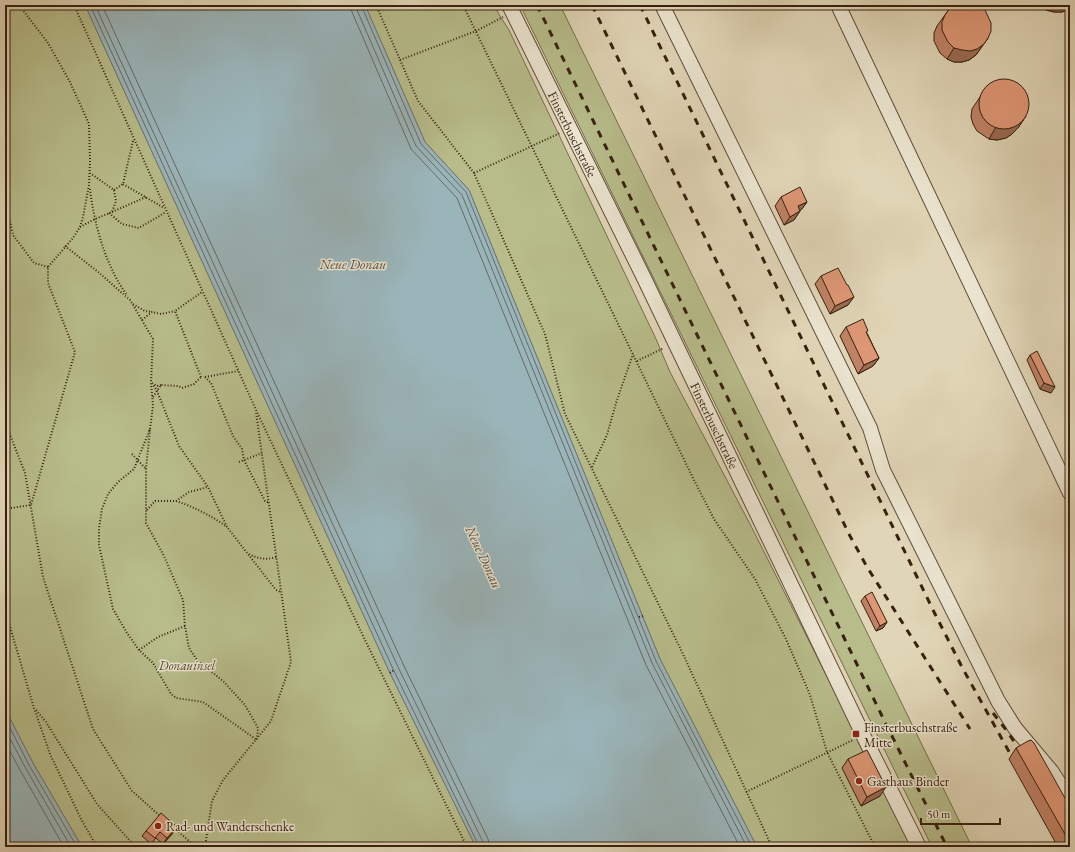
<svg xmlns="http://www.w3.org/2000/svg" width="1075" height="852" viewBox="0 0 1075 852" font-family="'EB Garamond',serif">
<style>
.green{fill:#b7bc8a;stroke:#776e4c}
.water{fill:#9ab5ba;stroke:#727975}
.lines{fill:none;stroke-linecap:round;stroke-linejoin:round}
.shore{stroke:#686a64;stroke-width:1}
.minor-casing{stroke:#614d38;stroke-width:16}
.path{stroke:#37200e;stroke-width:2;stroke-dasharray:1 2;stroke-linecap:butt}
.minor{stroke:#ebe4d0;stroke-width:14}
.rail{stroke:#37200e;stroke-width:3;stroke-dasharray:7 7;stroke-linecap:butt}
.wall{fill:#bf8265;stroke:#37200e}
.shaded-wall{fill:#9b6a52;stroke:#37200e}
.building{fill:#de9775;stroke:#37200e}
.poi-dot{fill:#8f2418;stroke:#ebe4d0;stroke-width:1.5}
.labels{text-anchor:middle;dominant-baseline:central;stroke-width:3;stroke-linejoin:round;paint-order:stroke}
.street-label{font-size:13px;fill:#37200e;stroke:#ebe4d0}
.park-label{font-size:13px;font-style:italic;fill:#57472d;stroke:#ebe4d0}
.poi-label{font-size:13px;fill:#37200e;stroke:#ebe4d0;text-anchor:start}
.water-label{font-size:14px;font-style:italic;fill:#554d42;stroke:#ebe4d0}
</style>
<rect width="100%" height="100%" fill="#e0d5b6"/>
<filter id="stains"><feTurbulence type="fractalNoise" baseFrequency=".005" numOctaves="4"/><feColorMatrix values="0 0 0 0 .2 0 0 0 0 .09 0 0 0 0 .02 0 0 0 .5 -.17"/></filter>
<radialGradient id="worn" r=".72"><stop offset=".6" stop-color="#630" stop-opacity="0"/><stop offset="1" stop-color="#630" stop-opacity=".3"/></radialGradient>
<path class="green" d="M 5,5 L 85,5 L 390,673 L 476,847 L 82,847 L 33,763 L 5,709 Z
M 365,5 L 494,5 L 500,16 L 509,30 L 656,339 L 670,372 L 751,526 L 913,847 L 757,847 L 660,659 L 469,190 L 425,142 Z
M 520,5 L 560,5 L 972,847 L 932,847 Z"/>
<path class="water" d="M 85,5 L 365,5 L 425,142 L 469,190 L 660,659 L 757,847 L 476,847 L 390,673 Z
M 5,709 L 33,763 L 82,847 L 5,847 Z"/>
<g class="lines">
<path class="shore" d="M 90,5 L 394,671 L 478,844 L 479,847
M 95,5 L 399,669 L 483,842 L 484,847
M 102,5 L 404,666 L 488,839 L 490,847
M 350,5 L 352,12 L 411,149 L 457,198 L 646,665 L 740,847
M 356,5 L 357,10 L 416,146 L 462,195 L 652,663 L 747,847
M 361,5 L 421,144 L 466,192 L 656,661 L 752,847
M 5,718 L 29,765 L 77,847
M 5,729 L 25,767 L 71,847
M 5,742 L 20,770 L 64,847"/>
<defs>
<g id="minor">
<path id="s1" d="M 509,5 L 644,278 L 866,741 L 919,847"/>
<path d="M 662,5 L 870,428 L 883,470 L 998,701 L 1015,728 L 1052,772 L 1070,800"/>
<path d="M 838,5 L 1070,493"/>
</g>
</defs>
<use href="#minor" class="minor-casing"/>
<path class="path" d="M 74,5 L 256,410 L 365,640 L 467,847
M 376,5 L 418,101 L 474,173 L 545,334 L 565,414 L 682,652 L 772,847
M 463,5 L 694,480 L 714,519 L 755,579 L 786,639 L 810,695 L 827,752 L 875,847
M 400,60 L 476,31 L 503,17
M 474,173 L 560,133
M 123,184 L 164,208
M 5,186 L 7,188 L 8,212 L 13,235 L 34,263 L 48,267
M 90,189 C 94,224 106,267 127,295
M 114,190 L 123,184 L 133,141
M 112,212 L 146,197
M 109,213 L 122,224 L 139,228 L 166,212
M 80,227 L 95,219 L 112,212 L 116,201 L 114,190 L 90,173
M 65,246 L 97,271 L 130,300 L 153,339 L 151,382 L 153,406 L 150,429 L 134,469 L 118,482 L 108,494 L 102,509 L 99,528 L 99,545 L 113,609 L 127,633 L 139,650 L 153,663 L 171,694 L 176,698 L 203,702 L 257,740 L 258,728 L 245,705 L 223,681 L 197,660 L 189,648 L 185,626 L 183,600 L 164,556 L 146,523 L 146,469 L 150,429
M 133,304 L 145,311 L 152,312
M 142,320 L 152,312 L 161,314 L 175,311
M 637,361 L 664,348
M 201,377 L 175,311 L 202,292
M 205,377 L 211,383 L 233,436 L 242,449 L 244,460 L 265,501 L 269,503
M 205,377 L 238,371
M 152,383 L 157,391 L 179,446 L 208,487 L 227,527 L 276,590 L 281,592
M 152,383 L 157,386 L 161,385
M 153,397 L 161,385 L 178,386 L 182,388 L 194,384 L 201,377
M 5,422 L 25,473 L 43,577 L 93,729 L 132,791 L 160,816
M 132,454 L 146,469
M 239,462 L 262,453
M 592,467 L 607,435 L 616,403 L 633,354
M 176,501 C 194,507 212,516 227,527
M 5,509 L 31,505 L 75,352 L 48,283 L 48,267 L 73,238 L 80,227 L 83,217 L 89,185 L 90,161 L 89,124 L 70,82 L 48,43 L 19,5
M 147,510 L 155,501 L 176,501 L 189,492 L 208,487
M 249,554 C 258,559 267,560 276,557
M 5,610 L 34,708 L 50,754 L 81,819 L 97,847
M 639,617 L 643,616
M 139,650 L 158,637 L 185,626
M 390,673 L 394,670
M 36,710 L 46,722 L 97,804 L 131,842 L 138,847
M 746,792 L 853,740
M 174,828 L 196,847
M 205,847 L 212,801 L 223,780 L 271,721 L 291,662 L 256,412"/>
<use href="#minor" class="minor"/>
<path class="rail" d="M 537,5 L 883,718 L 947,847
M 592,5 L 850,536 L 867,567 L 970,729
M 640,5 L 935,614 L 963,669 L 1012,757
M 993,713 L 1007,731 L 1021,752"/>
</g>
<path class="wall" d="M 1040,5 L 1070,5 L 1070,9 L 1062,12 L 1054,12 L 1046,10 Z
M 950,8 L 988,38 L 976,55 L 969,60 L 962,62 L 954,62 L 947,59 L 940,53 L 934,41 L 934,33 L 937,26 Z
M 988,85 L 1026,116 L 1018,128 L 1012,134 L 1006,138 L 997,140 L 989,139 L 977,131 L 973,124 L 971,117 L 972,109 Z
M 781,197 L 807,202 L 801,210 L 800,211 L 794,220 L 784,225 L 775,206 Z
M 821,276 L 847,285 L 848,305 L 830,314 L 815,284 Z
M 846,327 L 867,333 L 879,358 L 873,366 L 858,374 L 840,336 Z
M 1030,355 L 1051,393 L 1040,389 L 1027,360 Z
M 865,596 L 887,622 L 883,628 L 876,631 L 861,601 Z
M 1016,748 L 1070,807 L 1070,847 L 1058,847 L 1009,759 Z
M 848,759 L 880,796 L 861,806 L 842,768 Z
M 146,831 L 173,833 L 163,844 L 156,838 L 151,844 L 142,836 Z"/>
<path class="shaded-wall" d="M 1049,5 L 1070,5 L 1070,9 L 1062,12 L 1054,12 L 1046,10 Z
M 988,38 L 976,55 L 969,60 L 962,62 L 954,62 L 947,59 L 954,48 Z
M 1026,116 L 1018,128 L 1012,134 L 1006,138 L 997,140 L 989,139 L 996,127 Z
M 807,202 L 801,210 L 792,215 L 798,206 Z
M 800,211 L 794,220 L 784,225 L 790,217 Z
M 854,297 L 848,305 L 830,314 L 835,306 Z
M 879,358 L 873,366 L 858,374 L 864,365 Z
M 1044,383 L 1055,387 L 1051,393 L 1040,389 Z
M 887,622 L 883,628 L 876,631 L 880,626 Z
M 886,787 L 880,796 L 861,806 L 867,797 Z
M 177,827 L 173,833 L 163,844 L 167,838 Z"/>
<path class="building" d="M 954,5 L 979,5 L 985,10 L 991,23 L 991,31 L 988,38 L 984,44 L 977,49 L 970,51 L 962,50 L 954,48 L 948,42 L 942,30 L 942,22 L 945,15 L 950,8 Z
M979 104a25 25 0 1 1 50 0a25 25 0 1 1-50 0Z
M 800,187 L 807,202 L 798,206 L 800,211 L 790,217 L 781,197 Z
M 838,268 L 847,285 L 848,285 L 854,297 L 835,306 L 821,276 Z
M 863,319 L 868,331 L 866,332 L 879,358 L 864,365 L 846,327 Z
M 1037,351 L 1055,387 L 1044,383 L 1030,355 Z
M 872,592 L 887,622 L 880,626 L 865,596 Z
M 1031,740 L 1034,743 L 1070,807 L 1070,843 L 1016,748 L 1028,741 Z
M 867,750 L 886,787 L 867,797 L 848,759 Z
M 161,813 L 177,827 L 167,838 L 160,832 L 155,838 L 146,831 Z"/>
<g class="poi-dot">
<rect x="852" y="730" width="8" height="8" rx="2"/>
<circle cx="859" cy="781" r="4"/>
<circle cx="158" cy="826" r="4"/>
</g>
<g class="labels">
<g class="street-label">
<text stroke="none"><textPath href="#s1" startOffset="144">Finsterbuschstraße</textPath></text>
<text stroke="none"><textPath href="#s1" startOffset="468">Finsterbuschstraße</textPath></text>
</g>
<g class="park-label">
<text x="187" y="665">Donauinsel</text>
</g>
<g class="poi-label">
<text x="864" y="727">Finsterbuschstraße<tspan x="864" dy="15">Mitte</tspan></text>
<text x="867" y="781">Gasthaus Binder</text>
<text x="166" y="826">Rad- und Wanderschenke</text>
</g>
<g class="water-label">
<text x="353" y="264">Neue Donau</text>
<text transform="translate(484 557) rotate(65)">Neue Donau</text>
</g>
</g>
<rect width="1075" height="852" fill="none" stroke="#e0d5b6" stroke-width="20"/>
<rect x="6" y="6" width="1063" height="840" fill="none" stroke="#37200e" stroke-width="2"/>
<rect x="10" y="10" width="1055" height="832" fill="none" stroke="#37200e"/>
<path d="M921 818v6h79v-6" fill="none" stroke="#37200e" stroke-width="2"/>
<text x="927" y="818" font-size="12" fill="#37200e" stroke="#ebe4d0" stroke-width="3" paint-order="stroke">50 m</text>
<rect width="100%" height="100%" filter="url(#stains)"/>
<rect width="100%" height="100%" fill="url(#worn)"/>
</svg>
